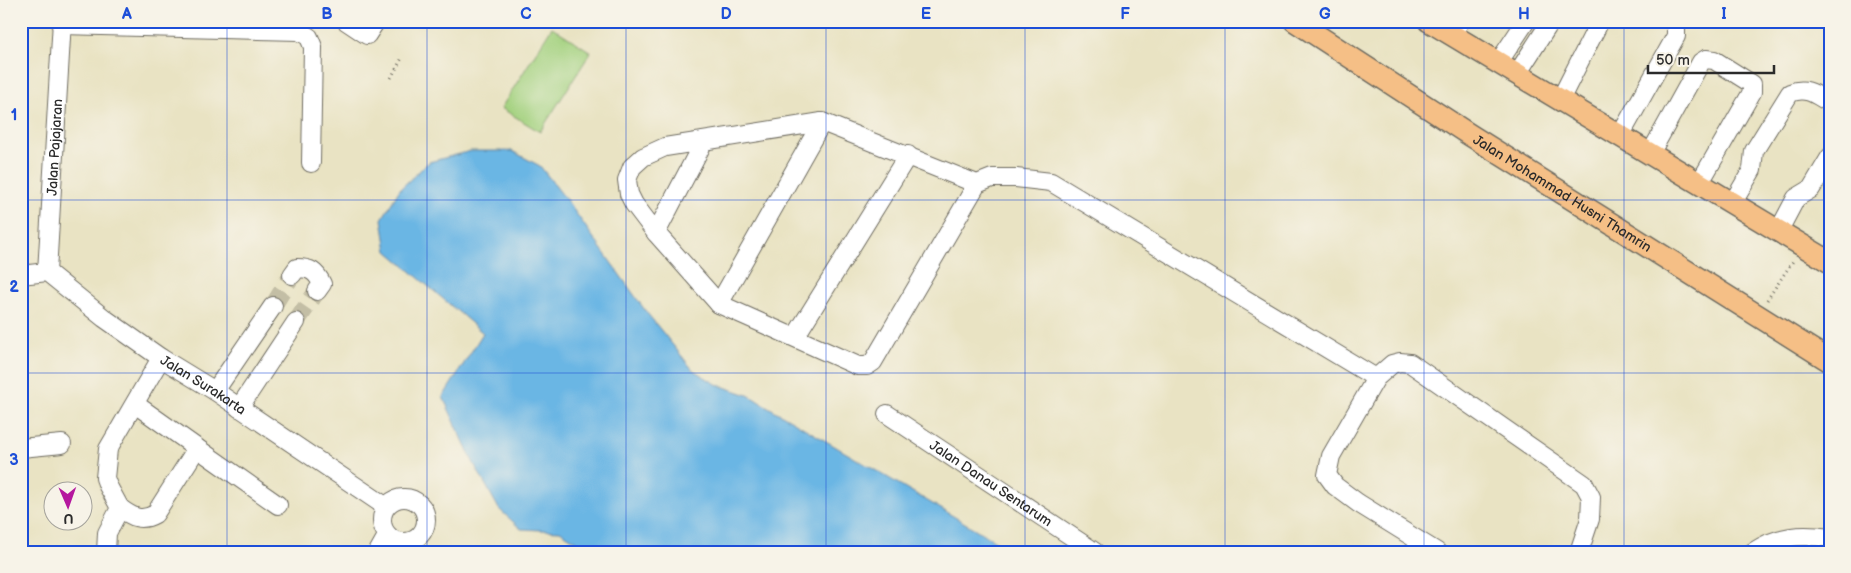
<svg xmlns="http://www.w3.org/2000/svg" width="1851" height="573" viewBox="0 0 1851 573" font-family="'Balsamiq Sans',sans-serif">
<style>
.green{fill:#a4d280;stroke:#687e56}
.water{fill:#6bb6e4;stroke:#4b7088}
.lines{fill:none;stroke-linecap:round;stroke-linejoin:round}
.minor-tunnel{stroke:#c3bea5;stroke-width:18;stroke-dasharray:18 9;stroke-linecap:butt}
.minor-casing{stroke:#6e6b60;stroke-width:20}
.major-casing{stroke:#6e6b60;stroke-width:24}
.path{stroke:#6e6b60;stroke-width:3;stroke-dasharray:1 4;stroke-linecap:butt}
.minor{stroke:#fff;stroke-width:18}
.major{stroke:#f5bf86;stroke-width:21}
.grid{fill:none;stroke:#1d4ed8;stroke-width:1;stroke-opacity:0.55}
.labels{text-anchor:middle;dominant-baseline:central;stroke-width:4;stroke-linejoin:round;paint-order:stroke}
.street-label{font-size:14px;fill:#2b2b2b;stroke:#f7f3e8}
.neatline{fill:none;stroke:#1d4ed8;stroke-width:2}
.grid-label{font-size:16px;text-anchor:middle;font-weight:bold;fill:#1d4ed8}
</style>
<rect width="100%" height="100%" fill="#f7f3e8"/>
<filter id="ink" filterUnits="userSpaceOnUse"><feTurbulence type="fractalNoise" baseFrequency=".02" numOctaves="2"/><feDisplacementMap in="SourceGraphic" scale="10" xChannelSelector="R" yChannelSelector="G"/><feConvolveMatrix kernelMatrix="1 2 1 2 8 2 1 2 1" color-interpolation-filters="sRGB"/></filter>
<filter id="wash" filterUnits="userSpaceOnUse"><feTurbulence type="fractalNoise" baseFrequency=".0096" numOctaves="4" result="noise"/><feDisplacementMap in="SourceGraphic" scale="20" xChannelSelector="R" yChannelSelector="G"/><feGaussianBlur stdDeviation="1.12" result="paint"/><feColorMatrix in="noise" values="0 0 0 0 0 0 0 0 0 0 0 0 0 0 0 0 0 1.4 0 .05"/><feComposite in="paint" operator="in"/></filter>
<g filter="url(#wash)">
<rect width="100%" height="100%" fill="#e9e3c3"/>
<path class="green" d="M 552,27 L 591,52 L 540,132 L 501,108 Z"/>
<path class="water" d="M 471,151 L 512,151 L 540,166 L 568,202 L 647,313 L 693,370 L 718,385 L 748,395 L 1014,552 L 593,552 L 560,531 L 521,529 L 499,509 L 473,462 L 443,397 L 483,333 L 387,251 L 382,219 L 400,189 L 429,162 Z"/>
</g>
<g filter="url(#ink)">
<g class="lines">
<path class="minor-tunnel" d="M 273,306 L 292,275
M 296,322 L 317,291"/>
<defs>
<g id="minor">
<path d="M 346,21 L 367,35 L 376,21"/>
<path d="M 61,25 L 299,31 L 309,37 L 313,47 L 311,163"/>
<path d="M 1452,35 L 1460,21"/>
<path d="M 1498,63 L 1526,21"/>
<path d="M 1517,74 L 1551,21"/>
<path d="M 1560,100 L 1600,21"/>
<path d="M 1620,136 L 1676,36 L 1676,21"/>
<path d="M 1650,154 L 1701,62 L 1706,59 L 1714,60 L 1752,84 L 1752,92 L 1699,184"/>
<path d="M 977,184 L 822,122 L 665,147 L 643,157 L 632,167 L 627,180 L 629,194 L 634,204 L 656,233 L 719,304 L 858,366 L 867,366 L 873,362 L 977,184 L 992,178 L 1016,178 L 1051,182 L 1376,378"/>
<path d="M 1732,204 L 1752,170 L 1754,151 L 1790,93 C 1807,86 1816,95 1830,103"/>
<path d="M 1778,232 L 1796,198 L 1811,189 L 1830,157"/>
<path d="M 656,233 L 704,141"/>
<path id="s1" d="M 47,272 L 62,21"/>
<path id="s2" d="M 21,275 L 47,272 L 104,318 L 161,358 L 215,391 L 385,506"/>
<path d="M 292,275 L 297,268 C 310,268 316,271 322,284 L 317,291"/>
<path d="M 719,304 L 822,122"/>
<path d="M 795,337 L 908,155"/>
<path d="M 215,391 L 273,306"/>
<path d="M 135,404 L 197,448"/>
<path d="M 239,408 L 296,322"/>
<path id="s3" d="M 887,414 L 1095,552"/>
<path d="M 21,448 L 62,444"/>
<circle cx="404" cy="520" r="22"/>
<path d="M 120,508 C 132,517 141,522 155,514 L 197,448 L 278,505"/>
<path d="M 106,552 L 107,533 L 120,508 L 108,486 L 105,478 L 108,449 L 161,358"/>
<path d="M 378,552 L 387,536"/>
<path d="M 1437,552 L 1358,503 L 1335,486 L 1327,475 L 1331,456 L 1376,378 L 1392,364 L 1400,362 L 1410,363 L 1584,484 L 1591,497 L 1590,519 L 1579,552"/>
<path d="M 1753,552 C 1778,535 1801,534 1830,538"/>
</g>
<g id="major">
<path id="s4" d="M 1295,21 L 1470,135 L 1830,361"/>
<path d="M 1429,21 L 1830,262"/>
</g>
</defs>
<use href="#minor" class="minor-casing"/>
<use href="#major" class="major-casing"/>
<path class="path" d="M 391,78 L 402,58
M 1767,300 L 1793,261"/>
<use href="#minor" class="minor"/>
<use href="#major" class="major"/>
</g>
</g>
<path class="grid" d="M 227,21 L 227,552M 427,21 L 427,552M 626,21 L 626,552M 826,21 L 826,552M 1025,21 L 1025,552M 1225,21 L 1225,552M 1424,21 L 1424,552M 1624,21 L 1624,552M 21,200 L 1830,200M 21,373 L 1830,373"/>
<g class="labels">
<g class="street-label">
<text stroke="none"><textPath href="#s1" startOffset="125">Jalan Pajajaran</textPath></text>
<text stroke="none"><textPath href="#s4" startOffset="318">Jalan Mohammad Husni Thamrin</textPath></text>
<text stroke="none"><textPath href="#s2" startOffset="219">Jalan Surakarta</textPath></text>
<text stroke="none"><textPath href="#s3" startOffset="125">Jalan Danau Sentarum</textPath></text>
</g>
</g>
<rect width="1851" height="573" fill="none" stroke="#f7f3e8" stroke-width="55"/>
<g transform="translate(68 506) rotate(178)"><circle r="24" fill="#f7f3e8" stroke="#a5a39c"/>
<path d="M0-4L9 19L0 12L-9 19Z" fill="#b5179e"/>
<text y="-8" font-size="14" font-weight="bold" text-anchor="middle" fill="#2b2b2b">U</text>
</g>
<path d="M1648 65v8h126v-8" fill="none" stroke="#2b2b2b" stroke-width="2.5"/>
<text x="1656" y="65" font-size="15" fill="#2b2b2b" stroke="#f7f3e8" stroke-width="4" paint-order="stroke">50 m</text>
<rect x="28" y="28" width="1796" height="518" class="neatline"/>
<g class="grid-label">
<text x="127" y="19">A</text>
<text x="327" y="19">B</text>
<text x="526" y="19">C</text>
<text x="726" y="19">D</text>
<text x="926" y="19">E</text>
<text x="1125" y="19">F</text>
<text x="1325" y="19">G</text>
<text x="1524" y="19">H</text>
<text x="1724" y="19">I</text>
<text x="14" y="120">1</text>
<text x="14" y="292">2</text>
<text x="14" y="465">3</text>
</g>
</svg>
